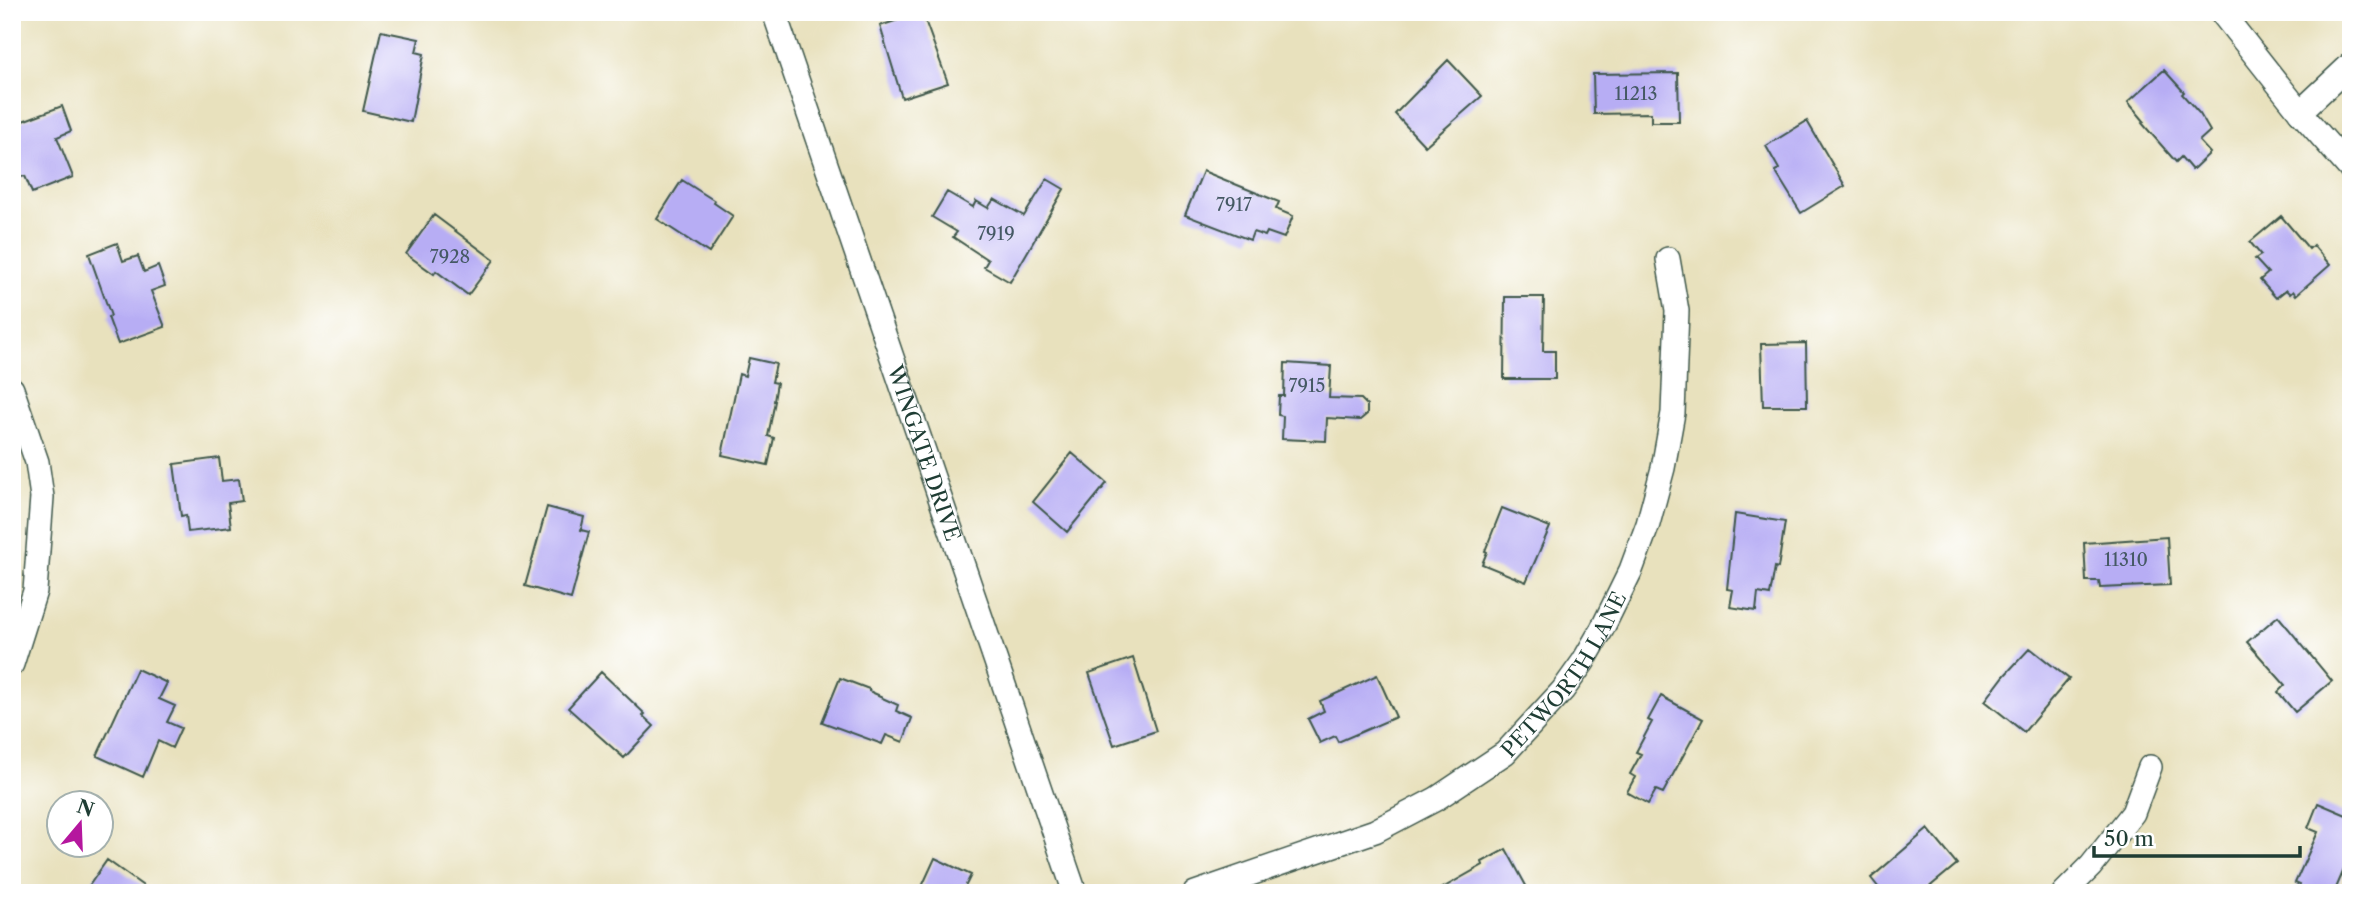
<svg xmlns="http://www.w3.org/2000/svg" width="2363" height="905" viewBox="0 0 2363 905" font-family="'Libre Caslon Text',serif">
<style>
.building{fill:#b7adf4}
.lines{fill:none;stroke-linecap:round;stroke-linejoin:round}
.minor-casing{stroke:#3d5649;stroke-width:26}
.minor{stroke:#fff;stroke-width:23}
.labels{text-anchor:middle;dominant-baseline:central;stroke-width:7;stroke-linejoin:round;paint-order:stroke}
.number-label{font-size:18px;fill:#455964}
.street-label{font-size:21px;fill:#1f3d34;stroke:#fff}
</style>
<rect width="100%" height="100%" fill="#fff"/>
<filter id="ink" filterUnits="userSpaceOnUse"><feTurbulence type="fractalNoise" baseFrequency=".0143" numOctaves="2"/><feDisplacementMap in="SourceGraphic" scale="14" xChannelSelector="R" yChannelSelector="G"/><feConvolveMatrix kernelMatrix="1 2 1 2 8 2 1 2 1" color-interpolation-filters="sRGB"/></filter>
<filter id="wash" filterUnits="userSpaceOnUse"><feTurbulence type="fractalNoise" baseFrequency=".00686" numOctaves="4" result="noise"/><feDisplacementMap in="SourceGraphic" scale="28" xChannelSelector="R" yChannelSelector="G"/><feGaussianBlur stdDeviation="1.57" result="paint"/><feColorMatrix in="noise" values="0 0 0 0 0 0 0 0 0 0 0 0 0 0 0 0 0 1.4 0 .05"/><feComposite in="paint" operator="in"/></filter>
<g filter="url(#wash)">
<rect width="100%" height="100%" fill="#e8e1bd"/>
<g id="blocks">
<path class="building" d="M 922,12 L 948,83 L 902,98 L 880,26 Z
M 381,31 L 419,39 L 416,52 L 424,54 L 411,122 L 363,111 Z
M 1448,60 L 1482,96 L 1425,146 L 1395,114 Z
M 2164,70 L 2184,92 L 2182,94 L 2200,114 L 2210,131 L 2199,141 L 2210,153 L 2192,170 L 2181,157 L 2176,162 L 2142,123 L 2144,121 L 2128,102 Z
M 1678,73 L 1679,122 L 1651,122 L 1651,113 L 1594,114 L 1593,74 Z
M 62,106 L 71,131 L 57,137 L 73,177 L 32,193 L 25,176 L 21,177 L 12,154 L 12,125 Z
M 1807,121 L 1845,186 L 1801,213 L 1775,171 L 1779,169 L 1766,146 Z
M 1203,171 L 1279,202 L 1276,209 L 1293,216 L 1284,238 L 1267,232 L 1265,236 L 1253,232 L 1250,240 L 1185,215 Z
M 1047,179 L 1064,189 L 1010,282 L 984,267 L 988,260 L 953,237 L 957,232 L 932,217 L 947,192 L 973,207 L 976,201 L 988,208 L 994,199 L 1024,216 Z
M 682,180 L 715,201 L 714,203 L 733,216 L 709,253 L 657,219 Z
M 434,215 L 494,260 L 468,295 L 436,271 L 434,274 L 406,254 Z
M 2281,216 L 2309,249 L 2313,245 L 2330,265 L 2296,295 L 2293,291 L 2290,294 L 2286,290 L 2276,298 L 2260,280 L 2268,273 L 2255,259 L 2261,255 L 2250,242 Z
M 117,243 L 123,261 L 138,256 L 144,272 L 158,266 L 165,286 L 151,291 L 165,327 L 118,344 L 108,317 L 111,316 L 89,254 Z
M 1505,297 L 1544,297 L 1543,351 L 1555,351 L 1555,379 L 1504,379 Z
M 1806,343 L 1807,406 L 1763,406 L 1761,344 Z
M 749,358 L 776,364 L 772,382 L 777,383 L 774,401 L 775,401 L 768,436 L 774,438 L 768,465 L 722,455 L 739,374 L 745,376 Z
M 1285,363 L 1331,366 L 1329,398 L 1361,399 L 1367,405 L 1367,414 L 1360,420 L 1327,418 L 1326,441 L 1282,439 L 1283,416 L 1278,415 L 1279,396 L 1284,396 Z
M 1072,453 L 1107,483 L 1067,532 L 1033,502 Z
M 219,458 L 222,481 L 239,479 L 242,501 L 228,503 L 231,527 L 188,532 L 186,515 L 181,516 L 174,464 Z
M 547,507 L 584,517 L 581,530 L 589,532 L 571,599 L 525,586 Z
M 1502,508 L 1550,527 L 1526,582 L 1482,564 L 1487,552 L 1485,551 Z
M 1735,514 L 1785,522 L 1778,568 L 1775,567 L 1770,595 L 1758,593 L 1756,611 L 1730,607 L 1733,590 L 1727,589 Z
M 2167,537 L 2170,585 L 2100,588 L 2099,581 L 2086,581 L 2084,543 Z
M 2278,616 L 2332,681 L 2295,712 L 2278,692 L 2285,685 L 2247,642 Z
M 2030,648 L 2069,679 L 2024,732 L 1985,701 L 2004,676 Z
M 1133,658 L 1156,731 L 1114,745 L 1089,673 Z
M 137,669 L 167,683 L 159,699 L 175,706 L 167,722 L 181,728 L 172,748 L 158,741 L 143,777 L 97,756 Z
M 601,672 L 645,714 L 643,716 L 654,726 L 624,758 L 568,708 Z
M 1377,675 L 1396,717 L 1338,742 L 1335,736 L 1320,743 L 1308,719 L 1324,711 L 1320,701 Z
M 840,678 L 869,689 L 869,691 L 878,695 L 878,696 L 898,705 L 896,711 L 912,718 L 903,742 L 886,735 L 882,744 L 822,722 Z
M 1661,696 L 1703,719 L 1663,793 L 1656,790 L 1648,804 L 1627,792 L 1635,777 L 1630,774 L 1641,754 L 1636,752 L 1652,722 L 1648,720 Z
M 2318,803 L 2351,817 L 2351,853 L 2334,893 L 2297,893 L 2300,885 L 2295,883 L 2318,832 L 2308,828 Z
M 1928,829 L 1957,864 L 1922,893 L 1883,893 L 1871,878 Z
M 1506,849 L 1530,893 L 1434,893 L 1483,865 L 1482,862 Z
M 935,858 L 971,875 L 962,893 L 919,893 Z
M 107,860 L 153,893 L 84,893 Z"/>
</g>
</g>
<g filter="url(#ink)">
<use href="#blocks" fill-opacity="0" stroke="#3d5649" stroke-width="2"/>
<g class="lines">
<defs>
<g id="minor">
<path id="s1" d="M 774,12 L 1075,893"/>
<path d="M 2221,12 L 2300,112 L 2351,170"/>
<path d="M 2300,112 L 2351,64"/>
<path d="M 12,389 L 37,462 L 42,497 L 35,591 L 12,664"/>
<path id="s2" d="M 1195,893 L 1375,831 L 1436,799 L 1505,753 L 1563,690 L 1583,662 L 1602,629 L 1631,570 L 1648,524 L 1663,468 L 1673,413 L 1677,311 L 1668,259"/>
<path d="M 2064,893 L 2091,866 L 2133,813 L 2150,767"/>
</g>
</defs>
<use href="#minor" class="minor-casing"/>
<use href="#minor" class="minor"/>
</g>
</g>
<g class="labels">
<g class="number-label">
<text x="1636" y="94">11213</text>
<text x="1234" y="205">7917</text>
<text x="996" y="234">7919</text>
<text x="450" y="257">7928</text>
<text x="1307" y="386">7915</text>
<text x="2126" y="560">11310</text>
</g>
<g class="street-label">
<text stroke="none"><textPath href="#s1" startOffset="466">WINGATE DRIVE</textPath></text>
<text stroke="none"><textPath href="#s2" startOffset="441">PETWORTH LANE</textPath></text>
</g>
</g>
<rect width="2363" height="905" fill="none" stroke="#fff" stroke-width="42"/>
<g transform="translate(80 824) rotate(19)"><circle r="33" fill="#ffffff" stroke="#a5b1ae" stroke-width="2"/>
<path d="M0-5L12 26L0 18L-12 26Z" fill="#b5179e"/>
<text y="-10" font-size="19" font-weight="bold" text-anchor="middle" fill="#1f3d34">N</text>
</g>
<path d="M2094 846v10h206v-10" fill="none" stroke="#1f3d34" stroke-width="3.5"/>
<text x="2104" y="846" font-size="21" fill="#1f3d34" stroke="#ffffff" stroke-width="5" paint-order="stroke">50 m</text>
</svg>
